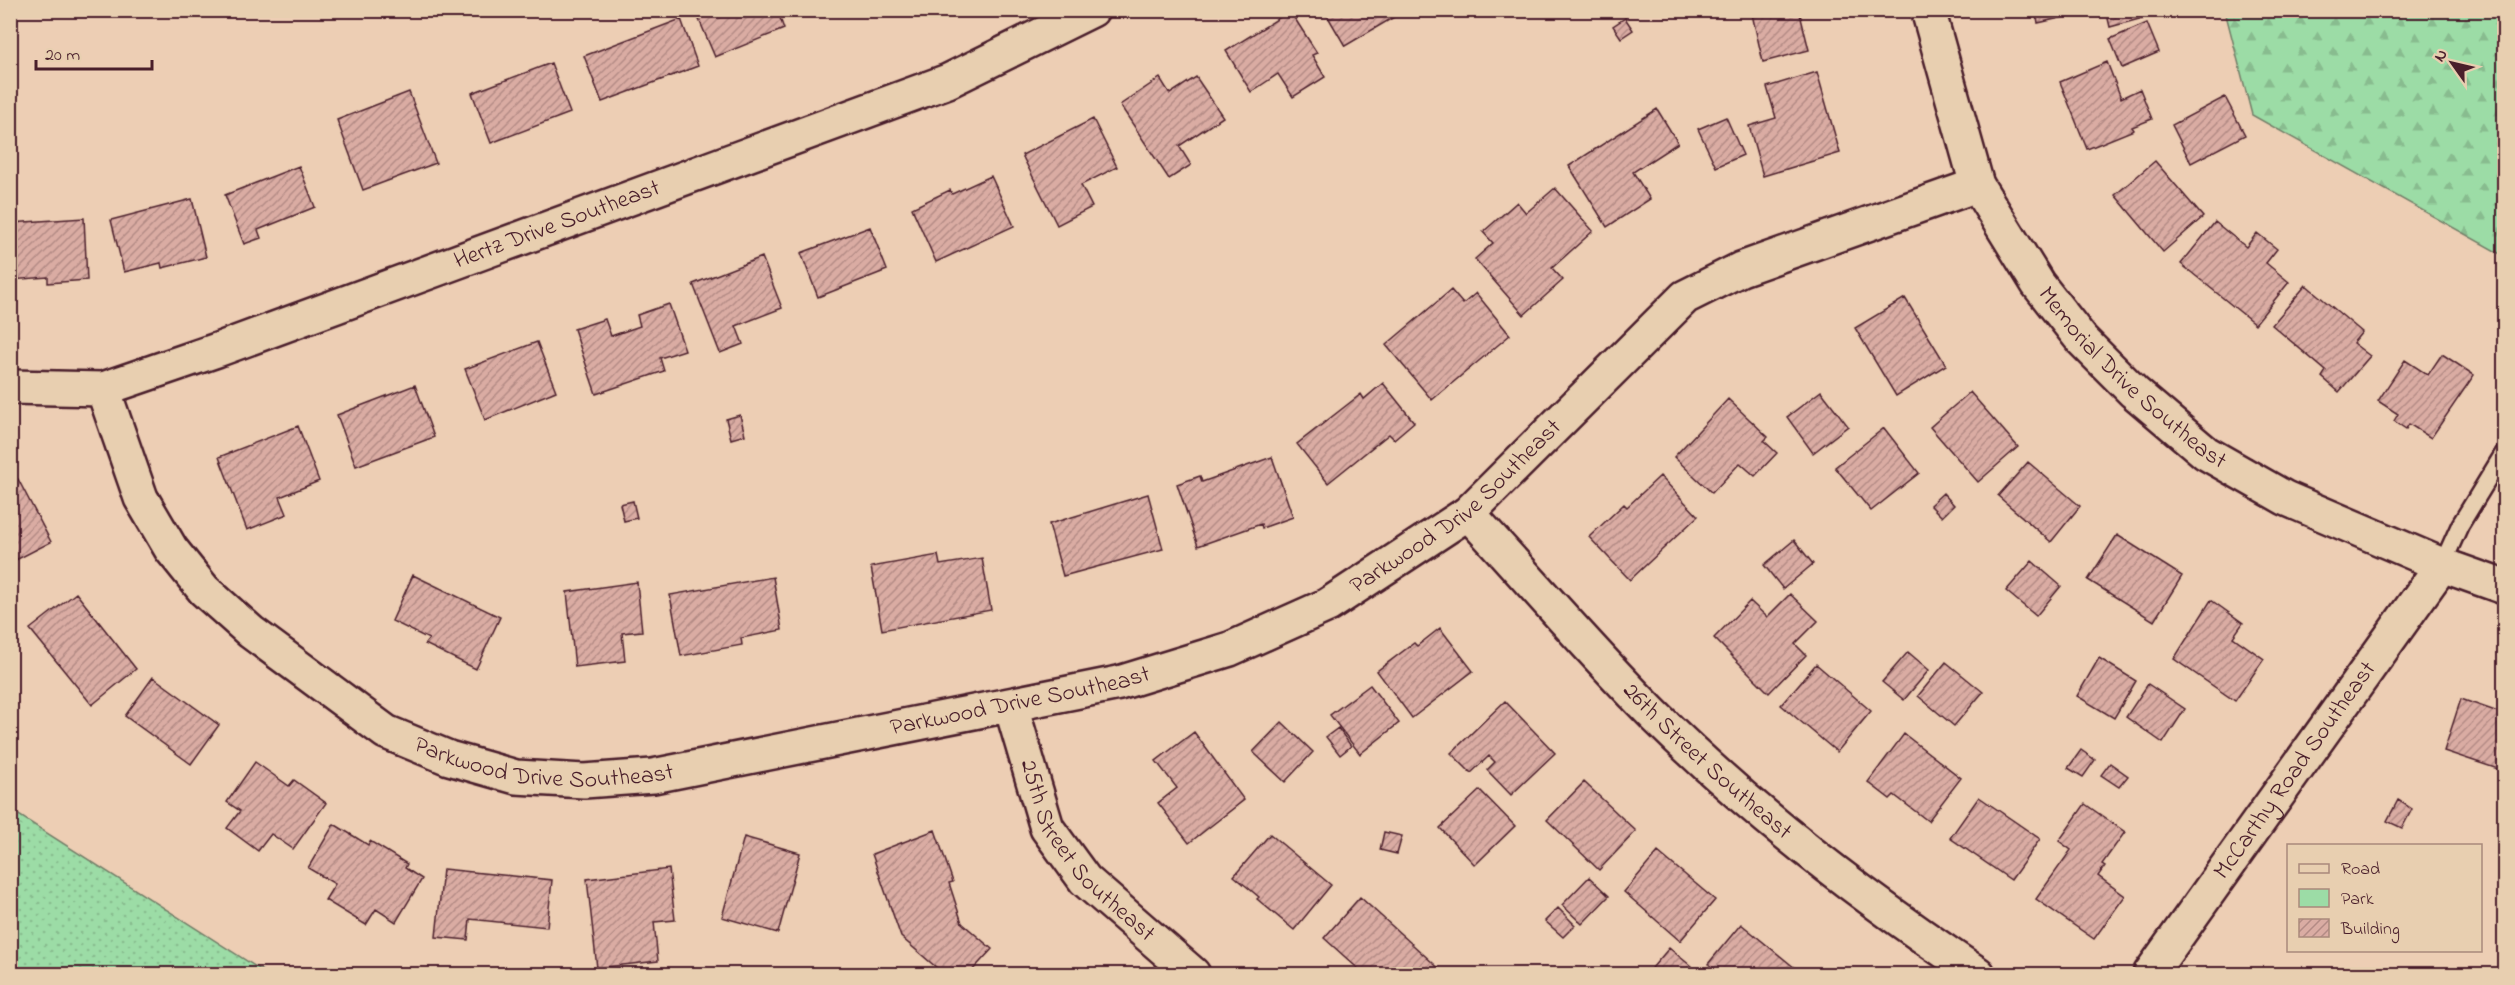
<svg xmlns="http://www.w3.org/2000/svg" width="2515" height="985" viewBox="0 0 2515 985" font-family="'Indie Flower',sans-serif">
<style>
.green{fill:url(#green-dots);stroke:#737e68;stroke-width:1.5}
.forest{fill:url(#forest-firs);stroke:#737e68;stroke-width:1.5}
.building{fill:url(#building-hatch);stroke:#4a1f2b;stroke-width:1.5}
.lines{fill:none;stroke-linecap:round;stroke-linejoin:round}
.lane-casing{stroke:#4a1f2b;stroke-width:21}
.street-casing{stroke:#4a1f2b;stroke-width:38}
.secondary-casing{stroke:#4a1f2b;stroke-width:38}
.lane{stroke:#e8cfb0;stroke-width:16}
.street{stroke:#e8cfb0;stroke-width:33}
.secondary{stroke:#e8cfb0;stroke-width:33}
.labels{text-anchor:middle;dominant-baseline:central;stroke-width:4.5;stroke-linejoin:round;paint-order:stroke}
.street-label{font-size:24px;fill:#4a1f2b;stroke:#e8cfb0}
</style>
<defs>
<pattern id="green-dots" width="8" height="8" patternUnits="userSpaceOnUse" patternTransform="scale(1.5)"><rect width="8" height="8" fill="#9cdca6"/><path d="M2 2h.1M6 6h.1" fill="none" stroke="#88bc8f" stroke-width="1.8" stroke-linecap="round"/></pattern>
<pattern id="forest-firs" width="22" height="20" patternUnits="userSpaceOnUse" patternTransform="scale(1.5)"><rect width="22" height="20" fill="#9cdca6"/><path d="M5 1l3.5 6h-7zM16 11l3.5 6h-7z" fill="#88bc8f"/></pattern>
<pattern id="building-hatch" width="6" height="6" patternUnits="userSpaceOnUse" patternTransform="scale(1.5)"><rect width="6" height="6" fill="#daaca3"/><path d="M-1 1l2-2M0 6l6-6M5 7l2-2" fill="none" stroke="#b38b85"/></pattern>
</defs>
<rect width="100%" height="100%" fill="#edceb4"/>
<filter id="ink" filterUnits="userSpaceOnUse"><feTurbulence type="fractalNoise" baseFrequency=".0167" numOctaves="2"/><feDisplacementMap in="SourceGraphic" scale="12" xChannelSelector="R" yChannelSelector="G"/><feConvolveMatrix kernelMatrix="1 2 1 2 8 2 1 2 1" color-interpolation-filters="sRGB"/></filter>
<g filter="url(#ink)">
<path class="green" d="M 10,810 L 11,810 L 267,974 L 11,974 Z"/>
<path class="forest" d="M 2225,11 L 2504,11 L 2504,256 L 2252,115 Z"/>
<path class="building" d="M 695,10 L 790,10 L 779,15 L 784,29 L 715,57 Z
M 1324,10 L 1406,10 L 1345,46 Z
M 1751,10 L 1799,10 L 1809,50 L 1763,62 Z
M 2036,10 L 2095,10 L 2038,23 Z
M 2106,10 L 2172,10 L 2110,27 Z
M 1290,11 L 1317,53 L 1312,55 L 1325,77 L 1293,97 L 1278,74 L 1251,92 L 1226,51 Z
M 1625,18 L 1633,30 L 1621,38 L 1613,26 Z
M 681,19 L 698,66 L 602,102 L 584,56 Z
M 2147,23 L 2159,52 L 2122,68 L 2110,39 Z
M 2107,62 L 2121,98 L 2140,89 L 2152,119 L 2132,127 L 2134,130 L 2087,149 L 2060,82 Z
M 551,63 L 570,113 L 491,143 L 472,93 Z
M 1817,72 L 1840,153 L 1763,176 L 1749,126 L 1776,118 L 1767,87 Z
M 1196,77 L 1223,117 L 1179,146 L 1191,165 L 1169,179 L 1120,105 L 1160,78 L 1170,94 Z
M 409,92 L 436,163 L 363,190 L 337,120 Z
M 2225,97 L 2245,135 L 2191,163 L 2172,125 Z
M 1657,109 L 1678,143 L 1633,172 L 1650,199 L 1607,227 L 1569,166 Z
M 1726,117 L 1743,155 L 1716,167 L 1698,129 Z
M 1093,119 L 1117,167 L 1081,185 L 1092,207 L 1057,225 L 1022,155 Z
M 2155,161 L 2203,217 L 2163,252 L 2115,195 Z
M 299,166 L 315,207 L 258,230 L 261,238 L 244,244 L 225,195 Z
M 991,176 L 1014,226 L 936,262 L 912,208 L 950,190 L 952,194 Z
M 1555,188 L 1593,231 L 1552,268 L 1563,280 L 1524,315 L 1475,259 L 1493,243 L 1483,232 L 1517,202 L 1526,213 Z
M 192,199 L 206,257 L 162,268 L 161,263 L 124,272 L 111,220 Z
M 84,218 L 87,280 L 48,283 L 48,277 L 10,280 L 10,223 Z
M 2215,222 L 2246,247 L 2257,233 L 2277,249 L 2266,263 L 2289,282 L 2255,324 L 2181,264 Z
M 870,227 L 887,270 L 818,297 L 801,253 Z
M 762,257 L 782,308 L 736,326 L 743,344 L 720,353 L 693,284 Z
M 2306,285 L 2362,332 L 2353,343 L 2370,356 L 2339,392 L 2322,377 L 2326,371 L 2272,325 Z
M 1451,290 L 1463,304 L 1476,293 L 1510,335 L 1432,400 L 1386,345 Z
M 1905,298 L 1946,365 L 1896,396 L 1855,328 Z
M 669,304 L 685,350 L 660,358 L 664,371 L 596,394 L 574,329 L 605,319 L 611,336 L 640,326 L 637,315 Z
M 537,342 L 556,391 L 485,420 L 465,369 Z
M 2442,354 L 2474,375 L 2431,438 L 2409,424 L 2406,429 L 2394,421 L 2398,414 L 2378,401 L 2405,360 L 2428,375 Z
M 1383,383 L 1414,422 L 1394,439 L 1389,434 L 1328,483 L 1297,444 L 1361,394 L 1364,399 Z
M 415,385 L 434,437 L 356,466 L 337,415 Z
M 1821,391 L 1848,426 L 1813,453 L 1787,417 Z
M 1970,392 L 2018,447 L 1978,482 L 1930,427 Z
M 1728,399 L 1768,437 L 1764,441 L 1777,453 L 1755,476 L 1740,463 L 1712,493 L 1674,457 Z
M 740,415 L 745,435 L 731,439 L 726,419 Z
M 298,426 L 319,481 L 280,497 L 287,514 L 247,530 L 219,457 Z
M 1884,428 L 1919,473 L 1871,511 L 1835,467 Z
M 1272,457 L 1293,517 L 1262,528 L 1261,524 L 1198,546 L 1177,484 L 1200,476 L 1202,482 Z
M 2028,462 L 2080,506 L 2051,542 L 1998,496 Z
M 1660,476 L 1698,516 L 1630,580 L 1589,537 L 1624,504 L 1627,507 Z
M 18,479 L 51,542 L 10,563 L 10,483 Z
M 1943,493 L 1954,505 L 1942,517 L 1930,505 Z
M 1148,494 L 1163,549 L 1063,576 L 1049,524 Z
M 633,501 L 637,518 L 624,521 L 620,504 Z
M 2117,535 L 2182,576 L 2154,621 L 2088,580 Z
M 1794,540 L 1813,564 L 1783,589 L 1764,565 Z
M 938,555 L 940,565 L 982,558 L 991,610 L 882,630 L 871,567 Z
M 2032,561 L 2061,586 L 2036,616 L 2006,591 Z
M 413,575 L 500,617 L 476,669 L 425,644 L 429,639 L 392,621 Z
M 773,577 L 782,630 L 741,638 L 742,645 L 681,656 L 670,595 Z
M 637,582 L 642,631 L 622,633 L 625,661 L 575,667 L 567,592 Z
M 76,593 L 136,669 L 92,705 L 30,629 Z
M 1790,594 L 1818,621 L 1795,644 L 1806,655 L 1769,693 L 1714,638 L 1750,601 L 1767,617 Z
M 2211,600 L 2243,623 L 2233,637 L 2264,659 L 2235,701 L 2174,659 Z
M 1440,628 L 1473,671 L 1412,718 L 1377,671 L 1414,643 L 1417,646 Z
M 1908,652 L 1929,670 L 1904,700 L 1882,682 Z
M 2099,658 L 2136,681 L 2114,718 L 2077,696 Z
M 1946,662 L 1983,692 L 1954,726 L 1918,696 Z
M 1816,664 L 1871,711 L 1837,752 L 1781,705 Z
M 153,677 L 219,725 L 191,764 L 125,716 Z
M 2148,684 L 2185,709 L 2163,743 L 2126,717 Z
M 1370,685 L 1399,723 L 1360,754 L 1330,715 Z
M 2461,699 L 2504,714 L 2504,771 L 2444,751 Z
M 1505,701 L 1555,753 L 1511,795 L 1487,770 L 1495,762 L 1489,756 L 1471,773 L 1451,753 Z
M 1282,722 L 1313,752 L 1285,782 L 1253,752 Z
M 1338,728 L 1351,746 L 1340,755 L 1326,737 Z
M 1194,732 L 1244,800 L 1189,843 L 1158,803 L 1177,788 L 1156,761 Z
M 1904,734 L 1961,778 L 1928,821 L 1894,795 L 1890,799 L 1868,782 Z
M 2081,750 L 2095,760 L 2083,777 L 2068,768 Z
M 255,762 L 289,786 L 294,780 L 326,803 L 293,849 L 271,834 L 258,851 L 227,828 L 240,811 L 227,802 Z
M 2110,763 L 2128,776 L 2119,787 L 2101,775 Z
M 1584,782 L 1636,831 L 1599,870 L 1547,820 Z
M 1480,790 L 1515,826 L 1475,865 L 1440,828 Z
M 1979,797 L 2040,839 L 2011,880 L 1950,838 Z
M 2398,800 L 2412,809 L 2402,828 L 2387,821 Z
M 2085,804 L 2125,832 L 2102,864 L 2105,866 L 2098,876 L 2125,896 L 2094,939 L 2036,899 L 2071,850 L 2059,841 Z
M 334,824 L 368,845 L 370,841 L 407,864 L 405,868 L 422,879 L 396,922 L 376,909 L 366,925 L 325,900 L 335,884 L 308,868 Z
M 935,830 L 953,882 L 949,883 L 962,923 L 992,949 L 969,974 L 944,974 L 901,937 L 872,854 Z
M 1384,832 L 1402,836 L 1397,854 L 1380,850 Z
M 1270,834 L 1331,885 L 1294,930 L 1257,899 L 1259,897 L 1234,876 Z
M 744,837 L 800,853 L 778,933 L 722,917 Z
M 1658,852 L 1715,900 L 1680,941 L 1624,892 Z
M 443,869 L 552,880 L 547,927 L 470,919 L 468,940 L 436,937 Z
M 669,869 L 675,920 L 654,922 L 658,961 L 597,968 L 587,879 Z
M 1589,877 L 1609,896 L 1582,924 L 1562,905 Z
M 1360,897 L 1444,973 L 1443,974 L 1364,974 L 1324,938 Z
M 1558,908 L 1575,925 L 1563,937 L 1545,921 Z
M 1741,924 L 1795,968 L 1789,974 L 1721,974 L 1708,964 Z
M 1669,948 L 1691,966 L 1683,974 L 1647,974 Z"/>
<g class="lines">
<defs>
<path id="lane" d="M 2442,565 L 2460,525 L 2504,453"/>
<g id="street">
<path id="s1" d="M 10,387 L 103,389 L 217,350 L 948,81 L 1092,10"/>
<path id="s2" d="M 103,389 L 141,498 L 171,549 L 204,590 L 251,632 L 386,732 L 449,758 L 516,777 L 584,781 L 653,776 L 1119,683 L 1230,649 L 1328,605 L 1468,513 L 1685,297 L 1741,269 L 1977,185"/>
<path id="s3" d="M 1468,513 C 1531,581 1591,652 1656,717 C 1754,814 1864,898 1978,974"/>
<path id="s4" d="M 1011,706 L 1047,828 L 1085,880 L 1193,974"/>
</g>
<g id="secondary">
<path id="s5" d="M 1928,10 L 1977,185 L 2038,284 L 2082,340 L 2134,392 L 2206,453 L 2285,498 L 2442,565 L 2504,587"/>
<path id="s6" d="M 2150,974 L 2442,565"/>
</g>
</defs>
<use href="#lane" class="lane-casing"/>
<use href="#street" class="street-casing"/>
<use href="#secondary" class="secondary-casing"/>
<use href="#lane" class="lane"/>
<use href="#street" class="street"/>
<use href="#secondary" class="secondary"/>
</g>
</g>
<g class="labels">
<g class="street-label">
<text stroke="none"><textPath href="#s1" startOffset="576">Hertz Drive Southeast</textPath></text>
<text stroke="none"><textPath href="#s5" startOffset="432">Memorial Drive Southeast</textPath></text>
<text stroke="none"><textPath href="#s2" startOffset="1594">Parkwood Drive Southeast</textPath></text>
<text stroke="none"><textPath href="#s2" startOffset="1108">Parkwood Drive Southeast</textPath></text>
<text stroke="none"><textPath href="#s2" startOffset="622">Parkwood Drive Southeast</textPath></text>
<text stroke="none"><textPath href="#s3" startOffset="345">26th Street Southeast</textPath></text>
<text stroke="none"><textPath href="#s6" startOffset="250">McCarthy Road Southeast</textPath></text>
<text stroke="none"><textPath href="#s4" startOffset="168">25th Street Southeast</textPath></text>
</g>
</g>
<rect width="2515" height="985" fill="none" stroke="#e8cfb0" stroke-width="36"/>
<rect x="18" y="18" width="2479" height="949" fill="none" stroke="#4a1f2b" stroke-width="2" filter="url(#ink)"/>
<rect x="2287" y="844" width="195" height="108" fill="#e8cfb0" stroke="#a9897b" stroke-width="1.5"/>
<rect x="2299" y="864" width="30" height="9" fill="#e8cfb0" stroke="#a9897b" stroke-width="1.5"/>
<text x="2341" y="874" font-size="18" fill="#4a1f2b">Road</text>
<rect x="2299" y="889" width="30" height="18" fill="#9cdca6" stroke="#a9897b" stroke-width="1.5"/>
<text x="2341" y="904" font-size="18" fill="#4a1f2b">Park</text>
<rect x="2299" y="919" width="30" height="18" fill="url(#building-hatch)" stroke="#a9897b" stroke-width="1.5"/>
<text x="2341" y="934" font-size="18" fill="#4a1f2b">Building</text>
<g transform="translate(2452 63) rotate(304)" stroke="#e8cfb0" stroke-width="4.5" paint-order="stroke">
<path d="M0-4.5L10 22L0 15L-10 22Z" fill="#4a1f2b"/>
<text y="-9" font-size="16" font-weight="bold" text-anchor="middle" fill="#4a1f2b">N</text>
</g>
<path d="M36 60v9h116v-9" fill="none" stroke="#4a1f2b" stroke-width="3"/>
<text x="45" y="60" font-size="18" fill="#4a1f2b" stroke="#e8cfb0" stroke-width="4.5" paint-order="stroke">20 m</text>
</svg>
